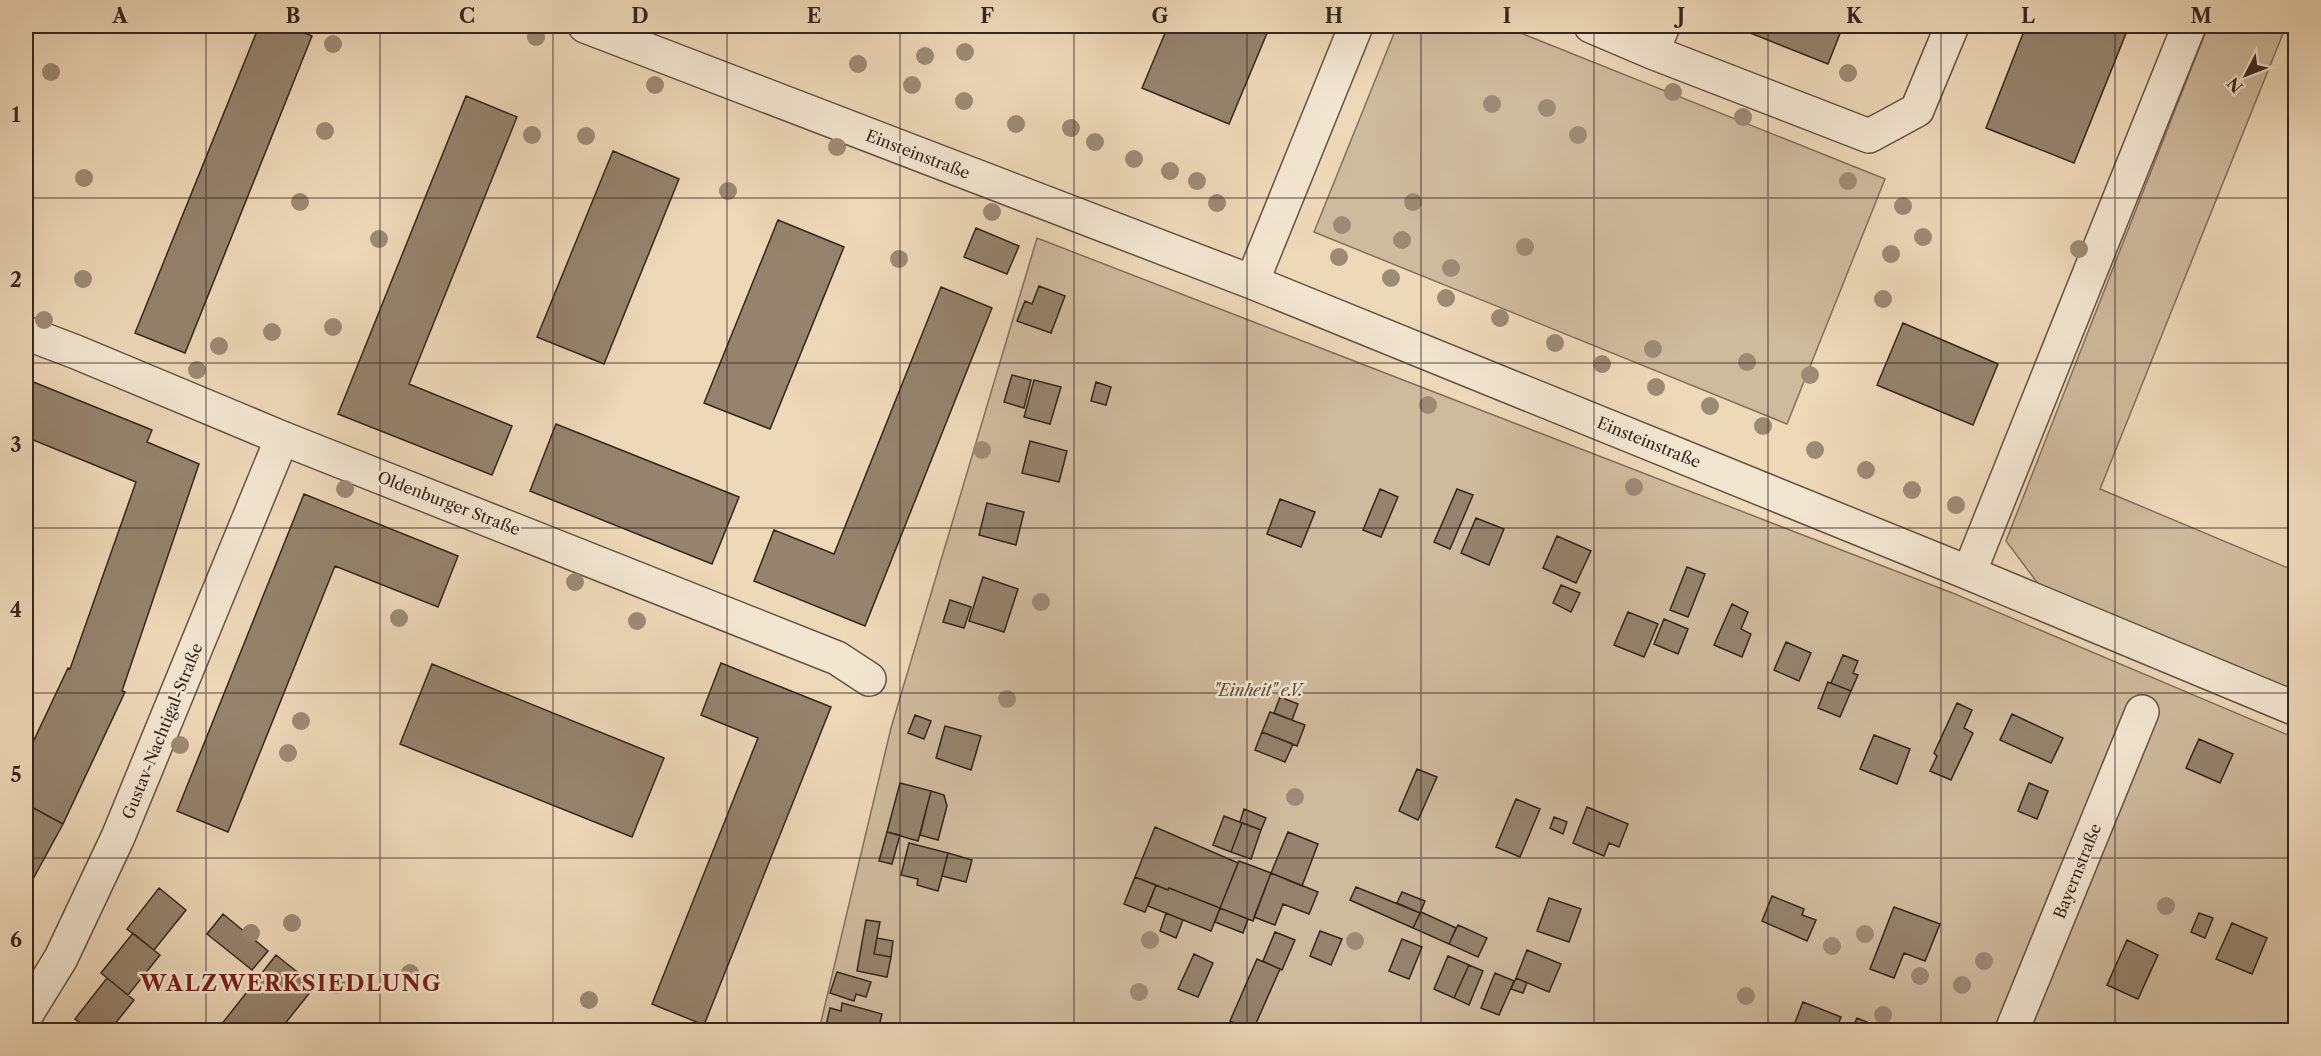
<svg xmlns="http://www.w3.org/2000/svg" width="2321" height="1056" viewBox="0 0 2321 1056" font-family="'Libre Caslon Text',serif">
<style>
.green{fill:#ceba9d;stroke:#82705c;stroke-width:1.5}
.building{fill:#95836d;stroke:#36261c;stroke-width:1.5}
.lines{fill:none;stroke-linecap:round;stroke-linejoin:round}
.minor-casing{stroke:#645243;stroke-width:36}
.minor{stroke:#f3e6d1;stroke-width:33}
.tree{fill:#9d8a74}
.grid{fill:none;stroke:#36261c;stroke-width:1.5;stroke-opacity:0.55}
.labels{text-anchor:middle;dominant-baseline:central;stroke-width:5;stroke-linejoin:round;paint-order:stroke}
.street-label{font-size:16px;fill:#36261c;stroke:#f3e6d1}
.park-label{font-size:16px;font-style:italic;fill:#5c4b3c;stroke:#f3e6d1}
.district-label{font-size:22px;font-weight:bold;letter-spacing:1.5px;fill:#7a1f14;stroke:#f3e6d1}
.neatline{fill:none;stroke:#36261c;stroke-width:2}
.grid-label{font-size:20px;text-anchor:middle;font-weight:bold;fill:#36261c}
</style>
<rect width="100%" height="100%" fill="#edd8b8"/>
<filter id="stains"><feTurbulence type="fractalNoise" baseFrequency=".00333" numOctaves="4"/><feColorMatrix values="0 0 0 0 .2 0 0 0 0 .09 0 0 0 0 .02 0 0 0 .5 -.17"/></filter>
<radialGradient id="worn" r=".72"><stop offset=".6" stop-color="#630" stop-opacity="0"/><stop offset="1" stop-color="#630" stop-opacity=".3"/></radialGradient>
<path class="green" d="M 1397,26 L 1503,26 L 1885,179 L 1787,424 L 1314,232 Z
M 2208,26 L 2286,26 L 2100,489 L 2295,571 L 2295,695 L 2045,593 L 2006,541 Z
M 1037,238 L 1955,594 L 2295,738 L 2295,1030 L 819,1030 L 891,728 Z"/>
<path class="building" d="M 259,26 L 287,26 L 312,36 L 185,353 L 135,333 Z
M 1168,26 L 1270,26 L 1229,124 L 1142,88 Z
M 1742,26 L 1843,26 L 1828,64 L 1740,29 Z
M 2026,26 L 2129,26 L 2074,163 L 1986,128 Z
M 466,96 L 517,117 L 409,384 L 512,426 L 492,475 L 338,414 Z
M 613,151 L 679,179 L 604,364 L 537,337 Z
M 778,220 L 844,247 L 770,429 L 704,403 Z
M 976,228 L 1019,246 L 1007,274 L 964,257 Z
M 1039,286 L 1065,296 L 1051,333 L 1017,321 L 1025,301 L 1032,304 Z
M 941,287 L 992,308 L 865,626 L 754,581 L 774,530 L 834,554 Z
M 1903,323 L 1998,364 L 1973,425 L 1877,385 Z
M 1012,375 L 1031,380 L 1024,408 L 1004,402 Z
M 26,379 L 152,430 L 147,442 L 199,464 L 122,691 L 125,692 L 63,824 L 26,804 L 26,757 L 68,668 L 70,669 L 136,482 L 26,437 Z
M 1034,380 L 1061,387 L 1050,424 L 1024,417 Z
M 1096,382 L 1111,387 L 1106,405 L 1091,401 Z
M 556,424 L 739,497 L 712,564 L 530,491 Z
M 1030,441 L 1067,451 L 1059,482 L 1022,473 Z
M 1380,489 L 1398,497 L 1381,537 L 1363,530 Z
M 1457,489 L 1473,495 L 1450,549 L 1434,542 Z
M 304,494 L 458,556 L 438,607 L 335,566 L 228,832 L 177,811 Z
M 1280,499 L 1315,512 L 1301,547 L 1267,534 Z
M 987,503 L 1024,512 L 1016,545 L 979,535 Z
M 1476,518 L 1504,529 L 1489,565 L 1461,553 Z
M 1557,536 L 1591,551 L 1576,583 L 1543,568 Z
M 1687,567 L 1705,574 L 1688,617 L 1670,610 Z
M 983,577 L 1018,589 L 1004,632 L 969,621 Z
M 1561,585 L 1580,593 L 1571,612 L 1553,603 Z
M 950,600 L 971,607 L 964,628 L 943,622 Z
M 1732,604 L 1748,612 L 1741,629 L 1751,634 L 1742,657 L 1714,645 Z
M 1628,612 L 1658,624 L 1644,657 L 1614,645 Z
M 1664,619 L 1688,629 L 1678,654 L 1654,644 Z
M 1786,642 L 1811,653 L 1799,681 L 1774,670 Z
M 1843,655 L 1858,661 L 1853,673 L 1858,675 L 1851,691 L 1831,683 Z
M 721,663 L 831,707 L 704,1025 L 652,1004 L 758,738 L 701,715 Z
M 432,664 L 664,758 L 632,837 L 400,744 Z
M 1828,682 L 1851,691 L 1840,717 L 1818,708 Z
M 1280,697 L 1298,704 L 1292,720 L 1274,713 Z
M 1957,703 L 1972,710 L 1964,728 L 1973,733 L 1951,780 L 1930,771 L 1937,756 L 1934,753 Z
M 1270,712 L 1305,725 L 1297,746 L 1262,732 Z
M 2012,714 L 2063,738 L 2051,763 L 2000,740 Z
M 915,715 L 931,721 L 924,739 L 908,733 Z
M 945,726 L 981,736 L 971,770 L 936,758 Z
M 1262,732 L 1293,744 L 1285,762 L 1255,750 Z
M 1874,735 L 1910,749 L 1897,784 L 1860,769 Z
M 2199,739 L 2233,754 L 2220,783 L 2186,768 Z
M 1417,769 L 1437,777 L 1418,820 L 1399,811 Z
M 900,783 L 931,791 L 918,841 L 887,832 Z
M 2029,783 L 2048,791 L 2037,819 L 2018,811 Z
M 931,791 L 944,795 L 947,806 L 938,840 L 920,835 Z
M 1516,799 L 1540,809 L 1520,857 L 1496,847 Z
M 26,804 L 63,824 L 26,892 Z
M 1587,807 L 1628,824 L 1619,847 L 1609,843 L 1604,856 L 1573,843 Z
M 1244,809 L 1266,818 L 1261,830 L 1240,822 Z
M 1224,816 L 1242,823 L 1231,852 L 1213,845 Z
M 1554,817 L 1567,822 L 1563,834 L 1550,828 Z
M 1242,823 L 1261,830 L 1251,859 L 1231,852 Z
M 1155,827 L 1238,863 L 1220,908 L 1169,888 L 1168,890 L 1135,877 Z
M 887,832 L 900,835 L 892,864 L 879,861 Z
M 1288,832 L 1318,844 L 1302,886 L 1271,873 Z
M 909,843 L 948,853 L 938,891 L 917,885 L 918,879 L 901,875 Z
M 948,853 L 972,860 L 966,882 L 942,876 Z
M 1239,861 L 1271,873 L 1253,921 L 1220,908 Z
M 1271,873 L 1318,892 L 1309,914 L 1283,904 L 1275,925 L 1254,917 Z
M 1135,877 L 1156,885 L 1145,912 L 1124,904 Z
M 1156,885 L 1168,890 L 1169,888 L 1220,908 L 1211,931 L 1148,906 Z
M 1356,887 L 1420,913 L 1413,928 L 1350,900 Z
M 159,888 L 186,910 L 154,950 L 127,929 Z
M 1402,892 L 1425,901 L 1420,913 L 1397,903 Z
M 1772,896 L 1804,909 L 1802,915 L 1816,920 L 1807,941 L 1762,921 Z
M 1549,898 L 1581,909 L 1569,942 L 1537,931 Z
M 1894,907 L 1940,924 L 1925,961 L 1904,953 L 1894,978 L 1870,969 Z
M 1220,908 L 1248,919 L 1243,933 L 1215,922 Z
M 1421,912 L 1456,928 L 1449,944 L 1413,928 Z
M 1166,913 L 1183,920 L 1176,938 L 1160,931 Z
M 2199,913 L 2213,918 L 2205,938 L 2191,932 Z
M 223,914 L 268,951 L 252,970 L 207,934 Z
M 866,920 L 880,922 L 874,954 L 891,957 L 887,977 L 857,971 Z
M 2232,923 L 2267,938 L 2252,974 L 2216,959 Z
M 1458,925 L 1487,938 L 1478,957 L 1449,944 Z
M 1320,931 L 1342,939 L 1331,965 L 1310,956 Z
M 1275,932 L 1295,940 L 1282,970 L 1263,961 Z
M 133,933 L 160,955 L 128,995 L 101,973 Z
M 877,938 L 893,941 L 891,957 L 874,954 Z
M 1402,939 L 1422,947 L 1409,979 L 1389,971 Z
M 2127,940 L 2158,955 L 2138,999 L 2107,985 Z
M 1527,950 L 1561,964 L 1549,992 L 1516,978 Z
M 1194,954 L 1213,963 L 1198,997 L 1178,989 Z
M 276,955 L 315,986 L 280,1030 L 217,1030 Z
M 1448,956 L 1469,965 L 1454,998 L 1434,989 Z
M 1257,959 L 1280,969 L 1253,1030 L 1250,1030 L 1230,1021 Z
M 1469,965 L 1483,971 L 1469,1005 L 1454,998 Z
M 837,972 L 871,982 L 866,997 L 856,994 L 854,1001 L 830,993 Z
M 1495,973 L 1514,981 L 1499,1015 L 1481,1008 Z
M 107,978 L 134,1000 L 110,1030 L 90,1030 L 75,1019 Z
M 1516,978 L 1527,983 L 1523,993 L 1511,989 Z
M 1803,1002 L 1841,1017 L 1836,1030 L 1792,1030 Z
M 842,1003 L 882,1014 L 878,1030 L 825,1030 L 830,1008 L 841,1011 Z
M 1857,1018 L 1886,1030 L 1852,1030 Z"/>
<g class="lines">
<defs>
<path id="minor" d="M 585,26 L 1252,282 L 1969,573 L 2296,709
M 1591,26 L 1652,52 L 1869,136 L 1917,110 L 1952,26
M 1652,52 L 1663,26
M 1252,282 L 1356,26
M 26,333 L 76,352 L 282,438 L 837,658 L 869,679
M 1969,573 L 2189,26
M 26,1015 L 61,958 L 118,837 L 282,438
M 2012,1030 L 2142,712"/>
</defs>
<use href="#minor" class="minor-casing"/>
<use href="#minor" class="minor"/>
</g>
<g class="tree">
<circle cx="536" cy="37" r="9"/>
<circle cx="333" cy="44" r="9"/>
<circle cx="965" cy="52" r="9"/>
<circle cx="925" cy="56" r="9"/>
<circle cx="858" cy="64" r="9"/>
<circle cx="51" cy="72" r="9"/>
<circle cx="1848" cy="73" r="9"/>
<circle cx="655" cy="85" r="9"/>
<circle cx="912" cy="85" r="9"/>
<circle cx="1673" cy="92" r="9"/>
<circle cx="964" cy="101" r="9"/>
<circle cx="1492" cy="104" r="9"/>
<circle cx="1547" cy="108" r="9"/>
<circle cx="1743" cy="117" r="9"/>
<circle cx="1016" cy="124" r="9"/>
<circle cx="1071" cy="128" r="9"/>
<circle cx="325" cy="131" r="9"/>
<circle cx="532" cy="135" r="9"/>
<circle cx="1578" cy="135" r="9"/>
<circle cx="586" cy="136" r="9"/>
<circle cx="1095" cy="142" r="9"/>
<circle cx="837" cy="147" r="9"/>
<circle cx="1134" cy="159" r="9"/>
<circle cx="1170" cy="171" r="9"/>
<circle cx="84" cy="178" r="9"/>
<circle cx="1197" cy="181" r="9"/>
<circle cx="1848" cy="181" r="9"/>
<circle cx="728" cy="191" r="9"/>
<circle cx="300" cy="202" r="9"/>
<circle cx="1413" cy="202" r="9"/>
<circle cx="1217" cy="203" r="9"/>
<circle cx="1903" cy="206" r="9"/>
<circle cx="992" cy="212" r="9"/>
<circle cx="1342" cy="225" r="9"/>
<circle cx="1923" cy="237" r="9"/>
<circle cx="379" cy="239" r="9"/>
<circle cx="1402" cy="240" r="9"/>
<circle cx="1525" cy="247" r="9"/>
<circle cx="2079" cy="249" r="9"/>
<circle cx="1891" cy="254" r="9"/>
<circle cx="1339" cy="257" r="9"/>
<circle cx="899" cy="259" r="9"/>
<circle cx="1451" cy="268" r="9"/>
<circle cx="1391" cy="278" r="9"/>
<circle cx="83" cy="279" r="9"/>
<circle cx="1446" cy="298" r="9"/>
<circle cx="1883" cy="299" r="9"/>
<circle cx="1500" cy="318" r="9"/>
<circle cx="44" cy="320" r="9"/>
<circle cx="333" cy="327" r="9"/>
<circle cx="272" cy="332" r="9"/>
<circle cx="1555" cy="343" r="9"/>
<circle cx="219" cy="346" r="9"/>
<circle cx="1653" cy="349" r="9"/>
<circle cx="1747" cy="362" r="9"/>
<circle cx="1602" cy="364" r="9"/>
<circle cx="197" cy="370" r="9"/>
<circle cx="1810" cy="375" r="9"/>
<circle cx="1656" cy="387" r="9"/>
<circle cx="1428" cy="405" r="9"/>
<circle cx="1710" cy="406" r="9"/>
<circle cx="1763" cy="426" r="9"/>
<circle cx="982" cy="450" r="9"/>
<circle cx="1815" cy="450" r="9"/>
<circle cx="1866" cy="470" r="9"/>
<circle cx="1634" cy="487" r="9"/>
<circle cx="345" cy="489" r="9"/>
<circle cx="1912" cy="490" r="9"/>
<circle cx="1956" cy="505" r="9"/>
<circle cx="575" cy="582" r="9"/>
<circle cx="1041" cy="602" r="9"/>
<circle cx="399" cy="618" r="9"/>
<circle cx="637" cy="621" r="9"/>
<circle cx="1007" cy="699" r="9"/>
<circle cx="301" cy="721" r="9"/>
<circle cx="180" cy="745" r="9"/>
<circle cx="288" cy="753" r="9"/>
<circle cx="1295" cy="797" r="9"/>
<circle cx="2166" cy="906" r="9"/>
<circle cx="292" cy="923" r="9"/>
<circle cx="251" cy="933" r="9"/>
<circle cx="1865" cy="934" r="9"/>
<circle cx="1150" cy="940" r="9"/>
<circle cx="1355" cy="941" r="9"/>
<circle cx="1832" cy="946" r="9"/>
<circle cx="1984" cy="961" r="9"/>
<circle cx="410" cy="973" r="9"/>
<circle cx="1920" cy="976" r="9"/>
<circle cx="337" cy="985" r="9"/>
<circle cx="1962" cy="985" r="9"/>
<circle cx="1139" cy="992" r="9"/>
<circle cx="1746" cy="996" r="9"/>
<circle cx="589" cy="1000" r="9"/>
<circle cx="1883" cy="1015" r="9"/>
</g>
<path class="grid" d="M 206,26 L 206,1030M 380,26 L 380,1030M 553,26 L 553,1030M 727,26 L 727,1030M 900,26 L 900,1030M 1074,26 L 1074,1030M 1247,26 L 1247,1030M 1421,26 L 1421,1030M 1594,26 L 1594,1030M 1768,26 L 1768,1030M 1941,26 L 1941,1030M 2115,26 L 2115,1030M 26,198 L 2296,198M 26,363 L 2296,363M 26,528 L 2296,528M 26,693 L 2296,693M 26,858 L 2296,858"/>
<g class="labels">
<g class="street-label">
<text transform="translate(918 154) rotate(21)">Einsteinstraße</text>
<text transform="translate(1649 442) rotate(22)">Einsteinstraße</text>
<text transform="translate(449 503) rotate(21)">Oldenburger Straße</text>
<text transform="translate(162 731) rotate(-68)">Gustav-Nachtigal-Straße</text>
<text transform="translate(2077 871) rotate(-68)">Bayernstraße</text>
</g>
<g class="park-label">
<text x="1258" y="690">"Einheit" e.V.</text>
</g>
<g class="district-label">
<text x="291" y="983">WALZWERKSIEDLUNG</text>
</g>
</g>
<rect width="2321" height="1056" fill="none" stroke="#edd8b8" stroke-width="66"/>
<g transform="translate(2246 75) rotate(228)" stroke="#f3e6d1" stroke-width="4.5" paint-order="stroke">
<path d="M0-4.5L10 22L0 15L-10 22Z" fill="#36261c"/>
<text y="-9" font-size="16" font-weight="bold" text-anchor="middle" fill="#36261c">N</text>
</g>
<rect x="33" y="33" width="2255" height="990" class="neatline"/>
<g class="grid-label">
<text x="120" y="23">A</text>
<text x="293" y="23">B</text>
<text x="467" y="23">C</text>
<text x="640" y="23">D</text>
<text x="814" y="23">E</text>
<text x="987" y="23">F</text>
<text x="1160" y="23">G</text>
<text x="1334" y="23">H</text>
<text x="1507" y="23">I</text>
<text x="1681" y="23">J</text>
<text x="1854" y="23">K</text>
<text x="2028" y="23">L</text>
<text x="2201" y="23">M</text>
<text x="16" y="122">1</text>
<text x="16" y="287">2</text>
<text x="16" y="452">3</text>
<text x="16" y="617">4</text>
<text x="16" y="782">5</text>
<text x="16" y="947">6</text>
</g>
<rect width="100%" height="100%" filter="url(#stains)"/>
<rect width="100%" height="100%" fill="url(#worn)"/>
</svg>
